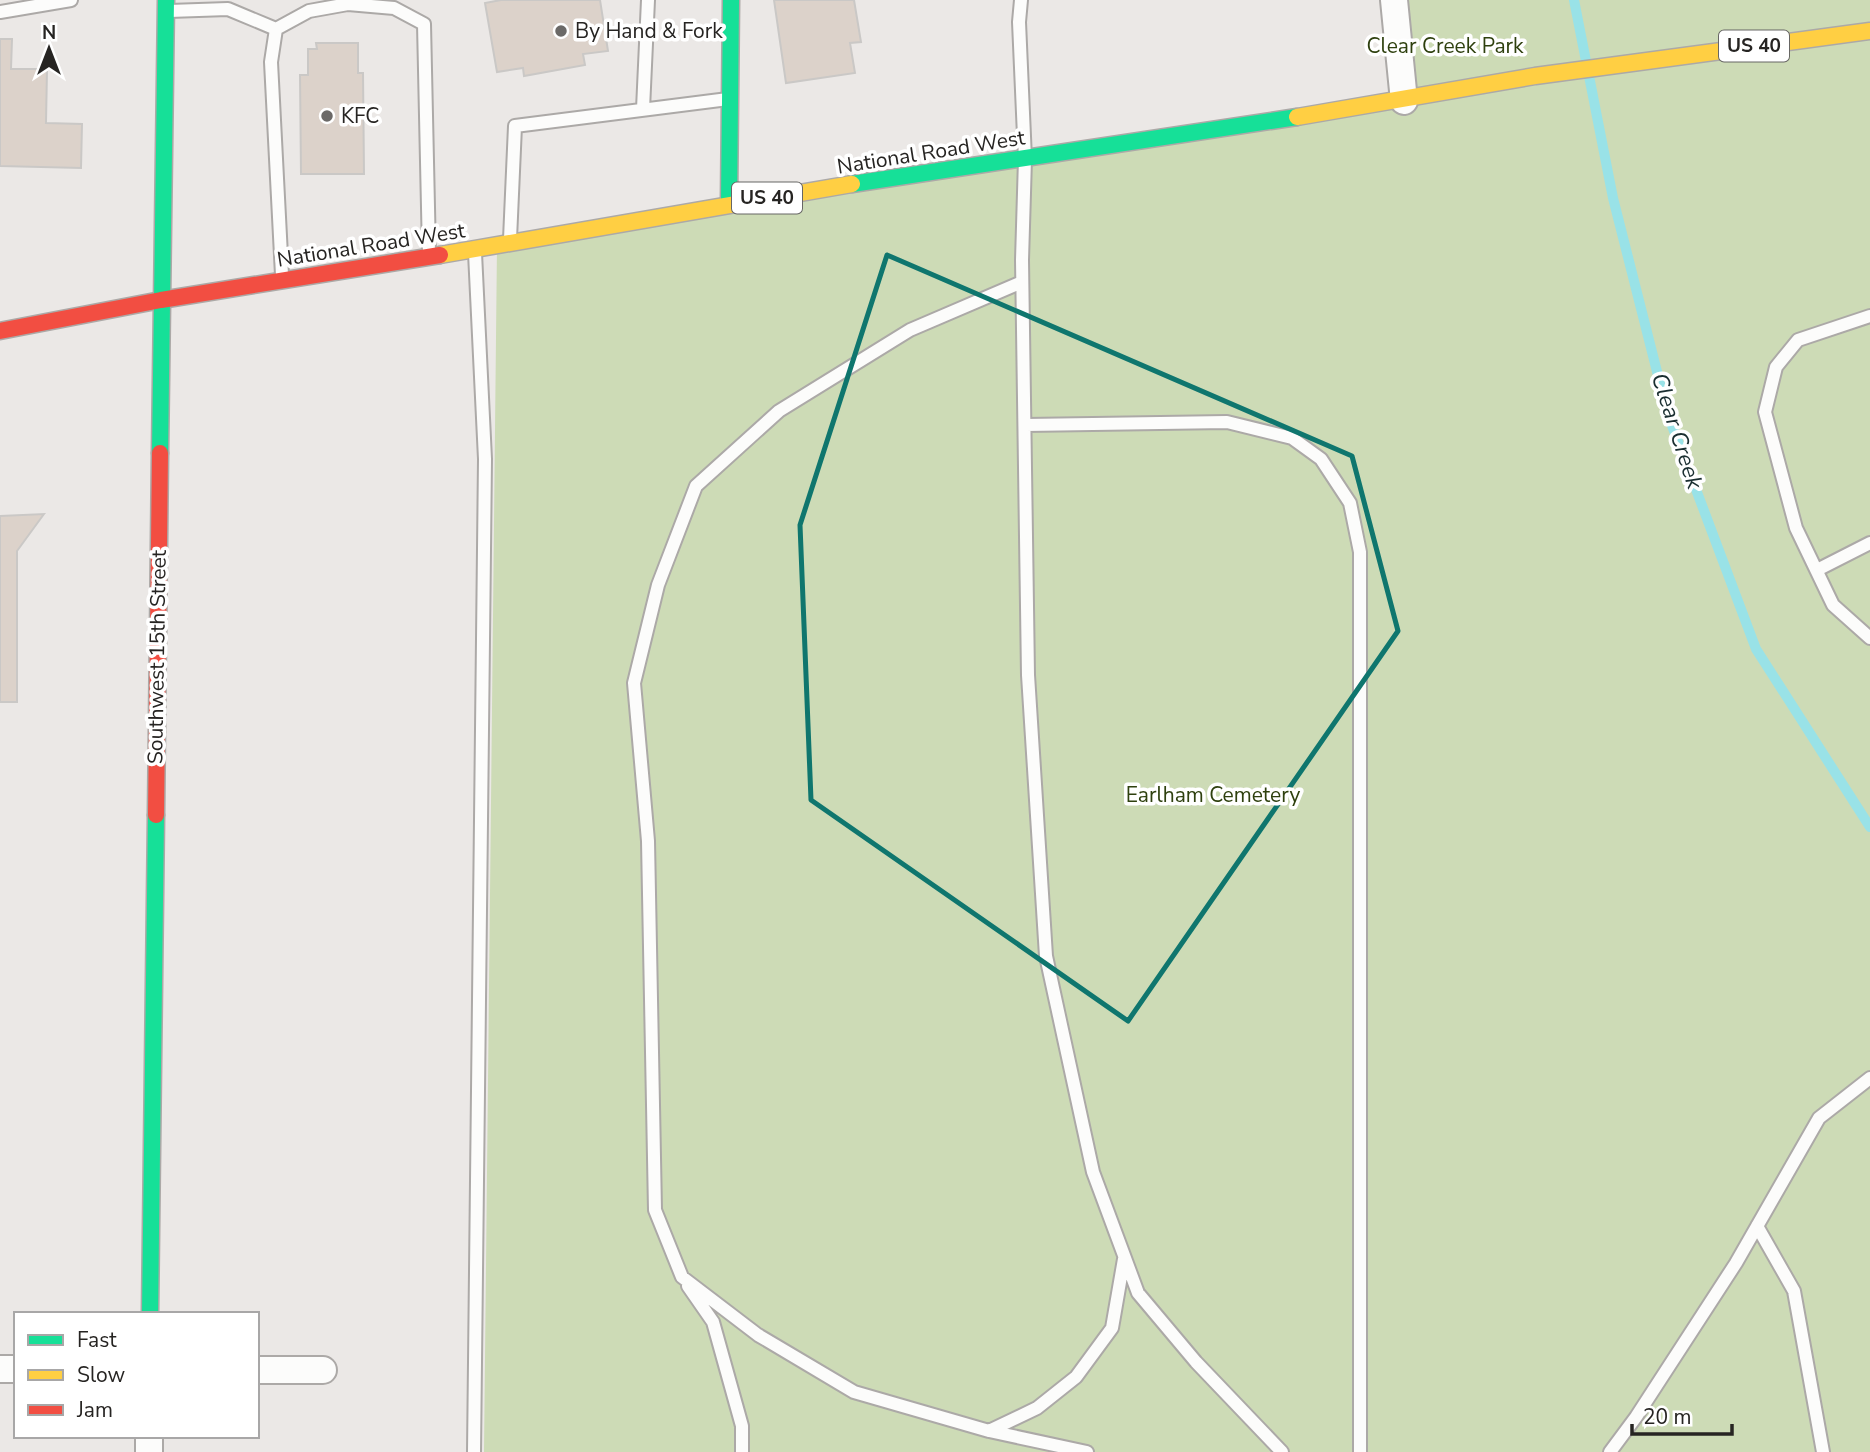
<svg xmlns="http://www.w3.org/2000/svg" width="1870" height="1452" viewBox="0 0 1870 1452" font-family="'Nunito Sans',sans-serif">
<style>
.green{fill:#cddbb6}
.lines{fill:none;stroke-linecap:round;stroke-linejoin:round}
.stream{stroke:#99e2e7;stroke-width:10}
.building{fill:#dcd2ca;stroke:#cac8c6;stroke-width:2}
.lane-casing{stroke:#aca9a7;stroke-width:16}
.street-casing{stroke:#aca9a7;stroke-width:30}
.fast-casing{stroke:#aca9a7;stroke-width:19}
.slow-casing{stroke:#aca9a7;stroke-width:19}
.jam-casing{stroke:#aca9a7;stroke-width:19}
.lane{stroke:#fcfcfb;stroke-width:12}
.street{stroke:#fcfcfb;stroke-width:26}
.fast{stroke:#16e098;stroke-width:16}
.slow{stroke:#ffcf43;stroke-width:16}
.jam{stroke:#f24e42;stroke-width:16}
.marked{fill:none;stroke:#0f766e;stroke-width:5;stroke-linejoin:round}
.poi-dot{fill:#6b6967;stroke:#fff;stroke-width:2.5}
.labels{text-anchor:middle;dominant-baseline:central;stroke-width:7;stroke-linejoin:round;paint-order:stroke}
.shield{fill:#fff;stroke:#676664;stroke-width:2}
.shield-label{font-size:19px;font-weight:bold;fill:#262422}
.poi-label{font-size:21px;fill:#262422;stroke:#fff;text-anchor:start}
.park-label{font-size:21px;fill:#2e400e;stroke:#fff}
.street-label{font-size:21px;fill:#262422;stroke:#fff}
.water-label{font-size:23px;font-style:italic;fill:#1a2e30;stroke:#fff}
</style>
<rect width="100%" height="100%" fill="#ebe8e6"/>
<path class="green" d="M 1394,0 L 1870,0 L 1870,1452 L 484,1452 L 497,245 L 1404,101 Z"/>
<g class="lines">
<path class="stream" d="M 1574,0 L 1586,61
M 1589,76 L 1613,198 L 1668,415 L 1756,649 L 1870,827"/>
</g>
<path class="building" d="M 501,0 L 600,0 L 608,51 L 583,54 L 585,65 L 524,76 L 523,68 L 497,72 L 485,3 Z
M 774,0 L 854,0 L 861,42 L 850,43 L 855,73 L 786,83 Z
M 0,39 L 12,39 L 11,69 L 47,69 L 46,123 L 82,124 L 81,168 L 0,166 Z
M 316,43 L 358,43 L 358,73 L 363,73 L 364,174 L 301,174 L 300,75 L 308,75 L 308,49 L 317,49 Z
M 44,514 L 17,551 L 17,702 L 0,702 L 0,516 Z"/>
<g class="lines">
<defs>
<path id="lane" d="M 1021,0 L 1019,22 L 1025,159 L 1022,260 L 1028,675 L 1046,956 L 1093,1172 L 1138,1293 L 1196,1362 L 1282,1452
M 169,11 L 228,9 L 276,29
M 0,12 L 71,0
M 643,109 L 648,0
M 510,239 L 515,126 L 728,99
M 282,275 L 271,62 L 276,29 L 309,11 L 348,4 L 394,8 L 424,24 L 429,253
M 1022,282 L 910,330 L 779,411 L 696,486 L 658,585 L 634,683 L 648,841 L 655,1210 L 682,1277 L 758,1335 L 854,1392 L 989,1431 L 1087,1452
M 1870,316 L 1798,340 L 1776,367 L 1765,412 L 1796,528 L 1833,605 L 1870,638
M 1026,425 L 1227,422 L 1292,438 L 1321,459 L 1350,503 L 1360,552 L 1360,1452
M 1817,570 L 1870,543
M 1757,1226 L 1794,1291 L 1823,1452
M 688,1286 L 713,1322 L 742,1426 L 742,1452
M 989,1431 L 1037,1408 L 1076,1377 L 1112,1328 L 1124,1259
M 474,1452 L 485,459 L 475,253
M 1610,1452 L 1636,1417 L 1736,1263 L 1819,1118 L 1870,1078"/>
<path id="street" d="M 1394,0 L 1404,101
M 0,1369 L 16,1369
M 257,1370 L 323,1370
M 149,1452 L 149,1436"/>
<path id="fast" d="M 852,184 L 1297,117
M 729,203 L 731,0
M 160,453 L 166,0
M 150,1314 L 156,815"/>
<path id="slow" d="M 1297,117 L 1535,76 L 1870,31
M 440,255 L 852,184"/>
<path id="jam" d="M 0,331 L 161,300 L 440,255
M 156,815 L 160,453"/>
</defs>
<use href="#lane" class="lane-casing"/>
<use href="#street" class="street-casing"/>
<use href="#fast" class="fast-casing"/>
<use href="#slow" class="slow-casing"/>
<use href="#jam" class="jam-casing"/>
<use href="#lane" class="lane"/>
<use href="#street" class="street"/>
<use href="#fast" class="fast"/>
<use href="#slow" class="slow"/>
<use href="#jam" class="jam"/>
</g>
<path class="marked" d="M 887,255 L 1352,456 L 1398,631 L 1128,1021 L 811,800 L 800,525 Z"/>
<g class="poi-dot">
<circle cx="561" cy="31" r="7"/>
<circle cx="327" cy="116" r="7"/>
</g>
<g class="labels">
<g class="shield">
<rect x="1719" y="30.5" width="70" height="31" rx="5"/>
<rect x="732" y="182.5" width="70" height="31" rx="5"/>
</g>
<g class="shield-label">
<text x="1754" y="46">US 40</text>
<text x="767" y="198">US 40</text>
</g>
<g class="poi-label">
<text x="575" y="31">By Hand &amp; Fork</text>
<text x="341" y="116">KFC</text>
</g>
<g class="park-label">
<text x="1445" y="46">Clear Creek Park</text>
<text x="1213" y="795">Earlham Cemetery</text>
</g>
<g class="street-label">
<text transform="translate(931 152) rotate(-9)">National Road West</text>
<text transform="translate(371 245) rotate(-9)">National Road West</text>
<text transform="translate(157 657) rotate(-89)">Southwest 15th Street</text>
</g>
<g class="water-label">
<text transform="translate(1677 431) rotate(72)">Clear Creek</text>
</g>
</g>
<rect x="14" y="1312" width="245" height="126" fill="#ffffff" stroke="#a8a7a7" stroke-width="2"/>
<rect x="28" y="1335" width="35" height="10" fill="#16e098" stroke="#a8a7a7" stroke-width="2"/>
<text x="77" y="1347" font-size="21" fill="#262422">Fast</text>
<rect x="28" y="1370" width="35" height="10" fill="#ffcf43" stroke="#a8a7a7" stroke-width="2"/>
<text x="77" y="1382" font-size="21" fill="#262422">Slow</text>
<rect x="28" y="1405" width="35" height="10" fill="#f24e42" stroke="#a8a7a7" stroke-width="2"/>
<text x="77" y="1417" font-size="21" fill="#262422">Jam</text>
<g transform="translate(49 49)" stroke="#ffffff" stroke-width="5" paint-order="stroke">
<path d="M0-5L12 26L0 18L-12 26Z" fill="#262422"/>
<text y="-10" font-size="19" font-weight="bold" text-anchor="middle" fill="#262422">N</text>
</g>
<path d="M1632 1424v10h100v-10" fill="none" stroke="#262422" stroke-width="3.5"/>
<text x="1643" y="1424" font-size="21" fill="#262422" stroke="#ffffff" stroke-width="5" paint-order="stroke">20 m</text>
</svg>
